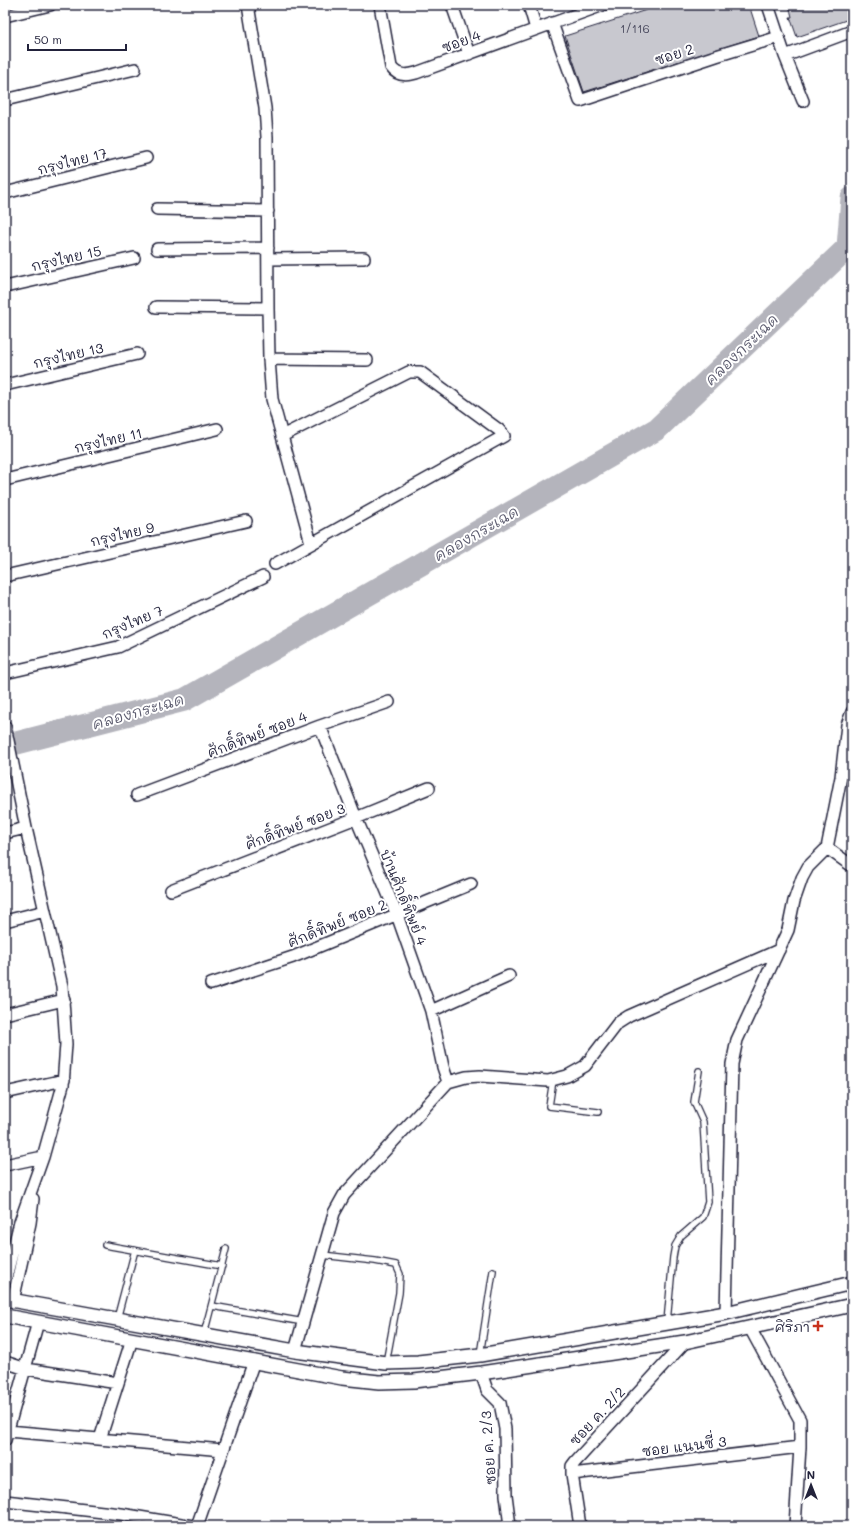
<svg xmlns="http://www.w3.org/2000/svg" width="857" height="1531" viewBox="0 0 857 1531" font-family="Mali,'Playpen Sans Thai',sans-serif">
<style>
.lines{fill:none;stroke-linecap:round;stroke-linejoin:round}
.river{stroke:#b4b4bc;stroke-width:23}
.building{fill:#c8c8cf;stroke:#22223b}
.service-casing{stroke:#22223b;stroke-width:8}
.minor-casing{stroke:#22223b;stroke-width:14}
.tertiary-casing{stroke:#22223b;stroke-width:16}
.service{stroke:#fff;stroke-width:5.5}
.minor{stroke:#fff;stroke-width:11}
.tertiary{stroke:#fff;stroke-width:13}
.poi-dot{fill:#c8321e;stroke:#fff;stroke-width:1.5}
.labels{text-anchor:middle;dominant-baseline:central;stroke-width:4;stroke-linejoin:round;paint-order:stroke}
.number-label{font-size:12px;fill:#4c4c60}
.street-label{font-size:14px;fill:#22223b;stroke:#fff}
.poi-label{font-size:14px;fill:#22223b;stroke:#fff;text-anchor:end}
.water-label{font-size:15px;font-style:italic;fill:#5c5c6f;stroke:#fff}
</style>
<rect width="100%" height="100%" fill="#fff"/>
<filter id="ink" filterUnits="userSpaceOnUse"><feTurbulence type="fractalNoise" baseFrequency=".025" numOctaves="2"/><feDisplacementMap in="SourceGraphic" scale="8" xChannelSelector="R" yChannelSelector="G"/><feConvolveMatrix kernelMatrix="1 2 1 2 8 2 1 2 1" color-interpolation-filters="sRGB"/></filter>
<g filter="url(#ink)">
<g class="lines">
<path class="river" d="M 5,746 L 184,700 L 657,429 L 848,247 L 852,198"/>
</g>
<path class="building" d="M 662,5 L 749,5 L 759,36 L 584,92 L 565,36 Z
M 789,5 L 852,5 L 852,18 L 797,37 L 790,17 L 792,17 Z"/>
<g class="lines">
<defs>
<path id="service" d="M 553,1080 L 549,1106 L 598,1112
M 105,1245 L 222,1266
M 322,1255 L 375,1261 L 396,1265 L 400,1274 L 399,1293 L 386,1363
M 212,1306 L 304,1322
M 117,1319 L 135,1250
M 667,1322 L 673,1257 L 675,1246 L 681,1236 L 703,1217 L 708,1202 L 703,1122 L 694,1102 L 699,1071
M 204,1334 L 226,1249
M 480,1355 L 493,1271"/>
<path id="minor" d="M 248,5 L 265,108 L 267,137 L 268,308 L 269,359 L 272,399 L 311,543
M 380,5 L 391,67 C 397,76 406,76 416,73 L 603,5
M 452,5 L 469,54
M 529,5 L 536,29
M 768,5 L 785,56 L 803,101
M 5,16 L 50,5
M 552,23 L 580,101 L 716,56 L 779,37
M 785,56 L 852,31
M 5,100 L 135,69
M 5,193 L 146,158
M 157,209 L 268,211
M 157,249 L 268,248
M 268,259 L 364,258
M 5,287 L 134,258
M 156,307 L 268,308
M 269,359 L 367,360
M 5,385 L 137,354
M 5,480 L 217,429
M 275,564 L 504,436 L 499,430 L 420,372 L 409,372 L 282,436
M 5,576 L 246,521
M 5,673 L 118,647 L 263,577
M 5,726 L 26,828 L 62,986 L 66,1044 L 63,1085 L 43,1157 L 20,1222 L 5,1281
M 320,726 L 356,818 L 397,915 L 431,1011 L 443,1067 L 448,1082
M 137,795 L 320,726 L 389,702
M 5,833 L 26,828
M 827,848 L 852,866
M 171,890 L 356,818 L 429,788
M 5,921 L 45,911
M 211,984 L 293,957 L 471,884
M 431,1011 L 509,976
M 5,1014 L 64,1000
M 5,1093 L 64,1080
M 5,1165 L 43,1157
M 13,1301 L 30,1223 L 33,1199
M 726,1313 L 732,1064 L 737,1040 L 788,930 L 794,901 L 802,878 L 808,867 L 827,848 L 841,777 L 847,725 L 852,712
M 750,1328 L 800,1420 L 800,1447 L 795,1526
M 295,1351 L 334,1213 L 344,1195 L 448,1082 L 466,1077 L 480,1076 L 548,1081 L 567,1076 L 585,1066 L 618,1023 L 629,1016 L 779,950
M 5,1362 L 26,1369 L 118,1383
M 481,1373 L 487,1390 L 500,1403 L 505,1429 L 506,1495 L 510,1526
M 8,1431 L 223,1450
M 100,1439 L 132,1339
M 5,1440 L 38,1322
M 572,1474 L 800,1447
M 5,1501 L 121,1514 L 193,1526
M 197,1526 L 254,1361
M 580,1526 L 572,1474 L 572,1466 L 575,1462 L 685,1342"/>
<path id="tertiary" d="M 5,1299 L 295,1351 L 386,1363 L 418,1362 L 480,1355 L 726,1313 L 852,1283
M 5,1316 L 342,1378 L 379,1382 L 414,1381 L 481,1373 L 685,1342 L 852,1305"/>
</defs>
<use href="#service" class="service-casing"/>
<use href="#minor" class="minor-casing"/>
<use href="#tertiary" class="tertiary-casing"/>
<use href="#service" class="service"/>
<use href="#minor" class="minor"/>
<use href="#tertiary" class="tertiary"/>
</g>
</g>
<path class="poi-dot" d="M816 1320h4v4h4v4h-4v4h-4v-4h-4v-4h4z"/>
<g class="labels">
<g class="number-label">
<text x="635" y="28">1/116</text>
</g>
<g class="street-label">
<text transform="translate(461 41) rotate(-20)">ซอย 4</text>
<text transform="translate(674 54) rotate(-18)">ซอย 2</text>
<text transform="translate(72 161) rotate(-14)">กรุงไทย 17</text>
<text transform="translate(66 258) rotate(-13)">กรุงไทย 15</text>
<text transform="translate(68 355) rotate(-13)">กรุงไทย 13</text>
<text transform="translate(108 440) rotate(-13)">กรุงไทย 11</text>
<text transform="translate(122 534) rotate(-13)">กรุงไทย 9</text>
<text transform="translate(132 622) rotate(-23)">กรุงไทย 7</text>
<text transform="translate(257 734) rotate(-21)">ศักดิ์ทิพย์ ซอย 4</text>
<text transform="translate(295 826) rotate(-21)">ศักดิ์ทิพย์ ซอย 3</text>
<text transform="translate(404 897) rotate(68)">บ้านศักดิ์ทิพย์ 4</text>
<text transform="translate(337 923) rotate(-22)">ศักดิ์ทิพย์ ซอย 2</text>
<text transform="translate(597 1416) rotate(-47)">ซอย ค. 2/2</text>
<text transform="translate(684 1446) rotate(-7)">ซอย แนนซี่ 3</text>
<text transform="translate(488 1448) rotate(-94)">ซอย ค. 2/3</text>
</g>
<g class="poi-label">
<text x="810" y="1326">ศิริภา</text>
</g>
<g class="water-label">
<text transform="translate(741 349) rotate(-44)">คลองกระเฉด</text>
<text transform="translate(476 533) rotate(-30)">คลองกระเฉด</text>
<text transform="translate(138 711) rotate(-16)">คลองกระเฉด</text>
</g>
</g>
<rect width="857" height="1531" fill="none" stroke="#fff" stroke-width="20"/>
<rect x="10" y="10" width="837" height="1511" fill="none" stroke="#22223b" stroke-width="1.5" filter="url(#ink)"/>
<g transform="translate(811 1485)" stroke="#ffffff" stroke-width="3" paint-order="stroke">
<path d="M0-3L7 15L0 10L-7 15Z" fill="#22223b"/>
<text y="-6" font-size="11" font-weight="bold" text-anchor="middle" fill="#22223b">N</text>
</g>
<path d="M28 44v6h98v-6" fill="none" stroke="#22223b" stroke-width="2"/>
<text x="34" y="44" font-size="12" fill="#22223b" stroke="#ffffff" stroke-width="3" paint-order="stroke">50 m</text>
</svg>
